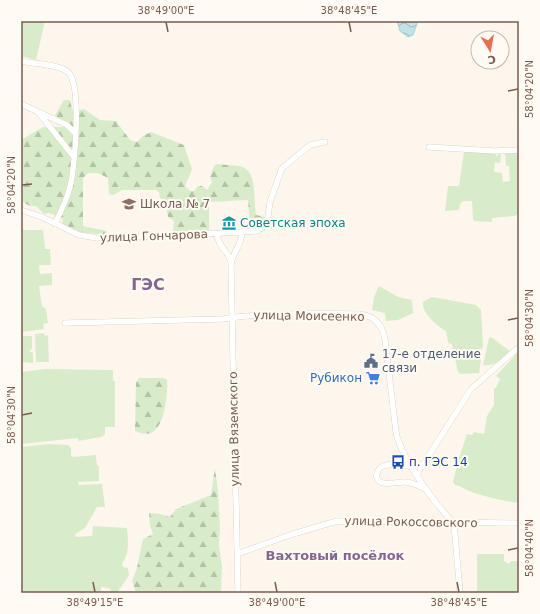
<svg xmlns="http://www.w3.org/2000/svg" width="540" height="614" viewBox="0 0 540 614" font-family="'DejaVu Sans',sans-serif">
<style>
.forest{fill:url(#forest-firs)}
.garden{fill:#d8ecc9}
.water{fill:url(#water-waves);stroke:#a5d3da}
.lines{fill:none;stroke-linecap:round;stroke-linejoin:round}
.minor-casing{stroke:#d1beb0;stroke-width:6}
.minor{stroke:#fff;stroke-width:5.5}
.ticks{fill:none;stroke:#7a5c4d;stroke-width:1.5}
.labels{text-anchor:middle;dominant-baseline:central;stroke-width:4;stroke-linejoin:round;paint-order:stroke}
.education-label{font-size:12px;fill:#785e54;stroke:#fffaf3;text-anchor:start}
.culture-label{font-size:12px;fill:#0d838f;stroke:#fffaf3;text-anchor:start}
.street-label{font-size:12px;fill:#7a5c4d;stroke:#fffaf3}
.service-label{font-size:12px;fill:#4e5e75;stroke:#fffaf3;text-anchor:start}
.shop-label{font-size:12px;fill:#366cbe;stroke:#fffaf3;text-anchor:end}
.transit-label{font-size:12px;fill:#164399;stroke:#fffaf3;text-anchor:start}
.neighbourhood-label{font-size:13px;font-weight:bold;fill:#846695;stroke:#fffaf3}
.district-label{font-size:16px;font-weight:bold;fill:#846695;stroke:#fffaf3}
.neatline{fill:none;stroke:#7a5c4d;stroke-width:1.5}
.ticks-label{font-size:10px;text-anchor:middle;fill:#7a5c4d}
</style>
<defs>
<pattern id="forest-firs" width="22" height="20" patternUnits="userSpaceOnUse"><rect width="22" height="20" fill="#d8ecc9"/><path d="M5 1l3.5 6h-7zM16 11l3.5 6h-7z" fill="#b4c2a5"/></pattern>
<pattern id="water-waves" width="16" height="10" patternUnits="userSpaceOnUse"><rect width="16" height="10" fill="#bfe3e8"/><path d="M0 5q4-4 8 0t8 0" fill="none" stroke="#a0bbbe"/></pattern>
</defs>
<rect width="100%" height="100%" fill="#fdf6ec"/>
<path class="forest" d="M 64,100 L 70,100 L 72,109 L 77,114 L 80,110 L 84,109 L 100,120 L 116,121 L 130,140 L 137,142 L 143,136 L 151,132 L 184,145 L 192,169 L 185,186 L 190,191 L 194,191 L 198,186 L 202,186 L 207,190 L 212,182 L 210,177 L 214,166 L 217,164 C 224,165 232,165 239,166 C 259,169 253,202 256,215 L 264,217 L 263,222 L 260,224 L 250,225 L 248,200 L 209,202 L 209,230 L 206,232 L 176,234 L 173,231 L 174,221 L 168,217 L 165,201 L 160,198 L 159,192 L 156,190 L 122,190 L 113,195 L 109,194 L 108,178 L 98,173 L 88,173 L 83,178 L 83,226 L 107,231 L 105,235 L 79,232 L 63,225 L 62,218 L 49,213 L 44,214 L 36,206 L 30,206 L 21,201 L 21,140 L 43,127 L 67,127 L 55,115 Z
M 139,378 L 163,378 L 167,380 C 168,392 165,420 156,429 C 151,436 142,434 135,431 L 136,383 Z
M 215,468 L 218,492 L 220,529 L 219,545 L 222,567 L 221,593 L 136,593 L 132,581 L 137,568 L 143,539 L 153,534 L 150,525 L 149,513 L 160,514 L 170,517 L 176,509 L 211,495 Z"/>
<path class="garden" d="M 21,21 L 45,21 L 36,60 L 21,56 Z
M 464,152 L 495,153 L 497,157 L 498,153 L 501,153 L 500,163 L 495,162 L 494,172 L 502,173 L 503,182 L 510,181 L 509,166 L 506,166 L 505,153 L 519,152 L 519,212 L 515,216 L 492,218 L 492,222 L 475,221 L 473,219 L 472,201 L 463,201 L 460,204 L 459,210 L 445,211 L 448,186 L 459,186 Z
M 21,230 L 43,230 L 45,249 L 50,249 L 51,265 L 39,265 L 40,274 L 52,273 L 52,285 L 39,286 L 42,306 L 46,309 L 48,323 L 43,324 L 44,329 L 23,332 L 23,336 L 32,336 L 32,349 L 29,351 L 33,353 L 33,363 L 21,362 Z
M 379,286 L 398,297 L 412,300 L 413,313 L 398,320 L 386,321 L 385,313 L 372,310 L 374,297 Z
M 432,297 L 476,305 L 481,310 L 483,346 L 482,349 L 478,350 L 482,353 L 479,373 L 461,374 L 458,372 L 452,345 L 448,342 L 446,331 C 438,327 421,312 423,302 Z
M 44,333 L 45,336 L 48,335 L 49,362 L 36,362 L 35,335 L 35,334 Z
M 491,337 L 511,352 C 503,359 494,367 483,365 L 489,338 Z
M 519,351 L 519,503 C 503,501 487,497 472,492 C 465,490 462,486 455,485 L 453,482 L 459,458 L 467,434 L 472,435 L 474,432 L 484,434 L 487,416 L 494,405 L 494,388 L 496,388 L 500,379 L 496,376 Z
M 45,369 L 113,370 L 113,381 L 115,381 L 115,427 L 105,427 L 105,434 L 101,437 L 78,441 L 78,438 L 21,444 L 21,372 Z
M 50,444 L 68,445 L 71,448 L 71,455 L 73,457 L 96,455 L 97,466 L 99,466 L 99,481 L 78,482 L 79,485 L 102,484 L 105,507 L 97,507 L 85,528 L 75,534 L 76,537 L 92,536 L 93,526 L 127,528 C 128,539 130,554 122,563 L 123,567 L 128,568 L 129,575 L 117,593 L 113,593 L 109,588 L 101,587 L 101,593 L 21,593 L 21,447 Z
M 477,554 L 504,554 L 504,561 L 509,564 L 511,561 L 519,561 L 519,593 L 465,593 L 477,591 Z"/>
<path class="water" d="M 397,21 L 418,21 L 413,35 L 408,37 L 400,31 Z"/>
<g class="lines">
<defs>
<path id="minor" d="M 21,61 C 34,64 59,64 68,72 C 82,84 75,168 70,187 C 67,200 60,212 55,224
M 21,104 L 67,125 L 75,133
M 38,112 L 74,157
M 429,147 L 495,151 L 519,150
M 21,210 L 42,217 L 79,235 L 97,238 L 173,236 L 257,231 L 267,224 L 270,202 L 282,168 L 310,145 L 325,142
M 217,234 C 218,248 229,250 231,263
M 65,323 L 223,319 C 267,312 313,314 358,314 C 374,315 382,324 385,339 L 396,432 C 400,456 436,506 454,523
M 412,467 C 403,465 386,461 379,469 C 377,472 376,475 377,478 C 381,488 398,481 406,482 C 413,483 420,486 427,490
M 417,474 L 471,389 L 519,347
M 454,523 L 460,593
M 237,554 L 293,534 L 337,521 L 519,523
M 238,593 L 231,265 C 232,252 242,246 242,232"/>
</defs>
<use href="#minor" class="minor-casing"/>
<use href="#minor" class="minor"/>
</g>
<path class="ticks" d="M 166,22 L 168,32M 349,22 L 351,32M 508,91 L 518,89M 22,185 L 32,184M 508,320 L 518,318M 22,415 L 32,413M 508,550 L 518,548M 93,582 L 95,592M 275,582 L 277,592M 457,582 L 459,592"/>
<defs>
<symbol id="school-bare" viewBox="-9 -9 18 18"><path d="M0-5L7-2L0 1L-7-2ZM-4 1L0 2.5L4 1V4Q0 6-4 4Z" fill="#8d6e63" stroke="#fffaf3" stroke-width="2.5" paint-order="stroke"/></symbol>
<symbol id="museum-bare" viewBox="-9 -9 18 18"><path d="M0-6L6-3V-2H-6V-3ZM-5-1h2V3h-2ZM-1-1h2V3h-2ZM3-1h2V3H3ZM-6 4H6V6H-6Z" fill="#0f9aa8" stroke="#fffaf3" stroke-width="2.5" paint-order="stroke"/></symbol>
<symbol id="civic-bare" viewBox="-9 -9 18 18"><path d="M-.6-6.5H3V-4.5H.6V-3L4-1V1h2V6H-6V1h2V-1L-.6-3ZM-1.2 2.5V6h2.4V2.5Z" fill="#5c6f8a" stroke="#fffaf3" stroke-width="2.5" paint-order="stroke"/></symbol>
<symbol id="supermarket-bare" viewBox="-9 -9 18 18"><path d="M-6-5.5h2.5l.6 2H6L4.5 2H-2.5L-4.4-4H-6ZM-1.5 3.2a1.3 1.3 0 1 0 .1 0ZM3 3.2a1.3 1.3 0 1 0 .1 0Z" fill="#3f7fe0" stroke="#fffaf3" stroke-width="2.5" paint-order="stroke"/></symbol>
<symbol id="bus-bare" viewBox="-9 -9 18 18"><path d="M-5-6H5V4H4V6H2V4H-2V6H-4V4H-5ZM-3.5-4V0h7V-4ZM-3.5 1.2v1.5H-2V1.2ZM2 1.2v1.5H3.5V1.2Z" fill="#1a4fb4" stroke="#fffaf3" stroke-width="2.5" paint-order="stroke"/></symbol>
</defs>
<g fill-rule="evenodd">
<use href="#school-bare" x="119" y="194" width="20" height="20"/>
<use href="#museum-bare" x="219" y="213" width="20" height="20"/>
<use href="#civic-bare" x="361" y="351" width="20" height="20"/>
<use href="#supermarket-bare" x="363" y="368" width="20" height="20"/>
<use href="#bus-bare" x="388" y="452" width="20" height="20"/>
</g>
<g class="labels">
<g class="education-label">
<text x="140" y="204">Школа № 7</text>
</g>
<g class="culture-label">
<text x="240" y="223">Советская эпоха</text>
</g>
<g class="street-label">
<text transform="translate(154 236) rotate(-2)">улица Гончарова</text>
<text transform="translate(309 316) rotate(1)">улица Моисеенко</text>
<text transform="translate(234 429) rotate(-91)">улица Вяземского</text>
<text transform="translate(411 522) rotate(1)">улица Рокоссовского</text>
</g>
<g class="service-label">
<text x="382" y="354">17-е отделение<tspan x="382" dy="14">связи</tspan></text>
</g>
<g class="shop-label">
<text x="362" y="378">Рубикон</text>
</g>
<g class="transit-label">
<text x="409" y="462">п. ГЭС 14</text>
</g>
<g class="neighbourhood-label">
<text x="335" y="555">Вахтовый посёлок</text>
</g>
<g class="district-label">
<text x="148" y="284">ГЭС</text>
</g>
</g>
<rect width="540" height="614" fill="none" stroke="#fffaf3" stroke-width="44"/>
<g transform="translate(490 50) rotate(169)"><circle r="19" fill="#fffaf3" stroke="#cabbb1"/>
<path d="M0-3L7 15L0 10L-7 15Z" fill="#e76f51"/>
<text y="-6" font-size="11" font-weight="bold" text-anchor="middle" fill="#7a5c4d">С</text>
</g>
<rect x="22" y="22" width="496" height="570" class="neatline"/>
<g class="ticks-label">
<text x="166" y="14">38°49'00"E</text>
<text x="349" y="14">38°48'45"E</text>
<text transform="translate(529 89) rotate(-90)" y="4">58°04'20"N</text>
<text transform="translate(11 185) rotate(-90)" y="4">58°04'20"N</text>
<text transform="translate(529 318) rotate(-90)" y="4">58°04'30"N</text>
<text transform="translate(11 415) rotate(-90)" y="4">58°04'30"N</text>
<text transform="translate(529 548) rotate(-90)" y="4">58°04'40"N</text>
<text x="95" y="606">38°49'15"E</text>
<text x="277" y="606">38°49'00"E</text>
<text x="459" y="606">38°48'45"E</text>
</g>
</svg>
